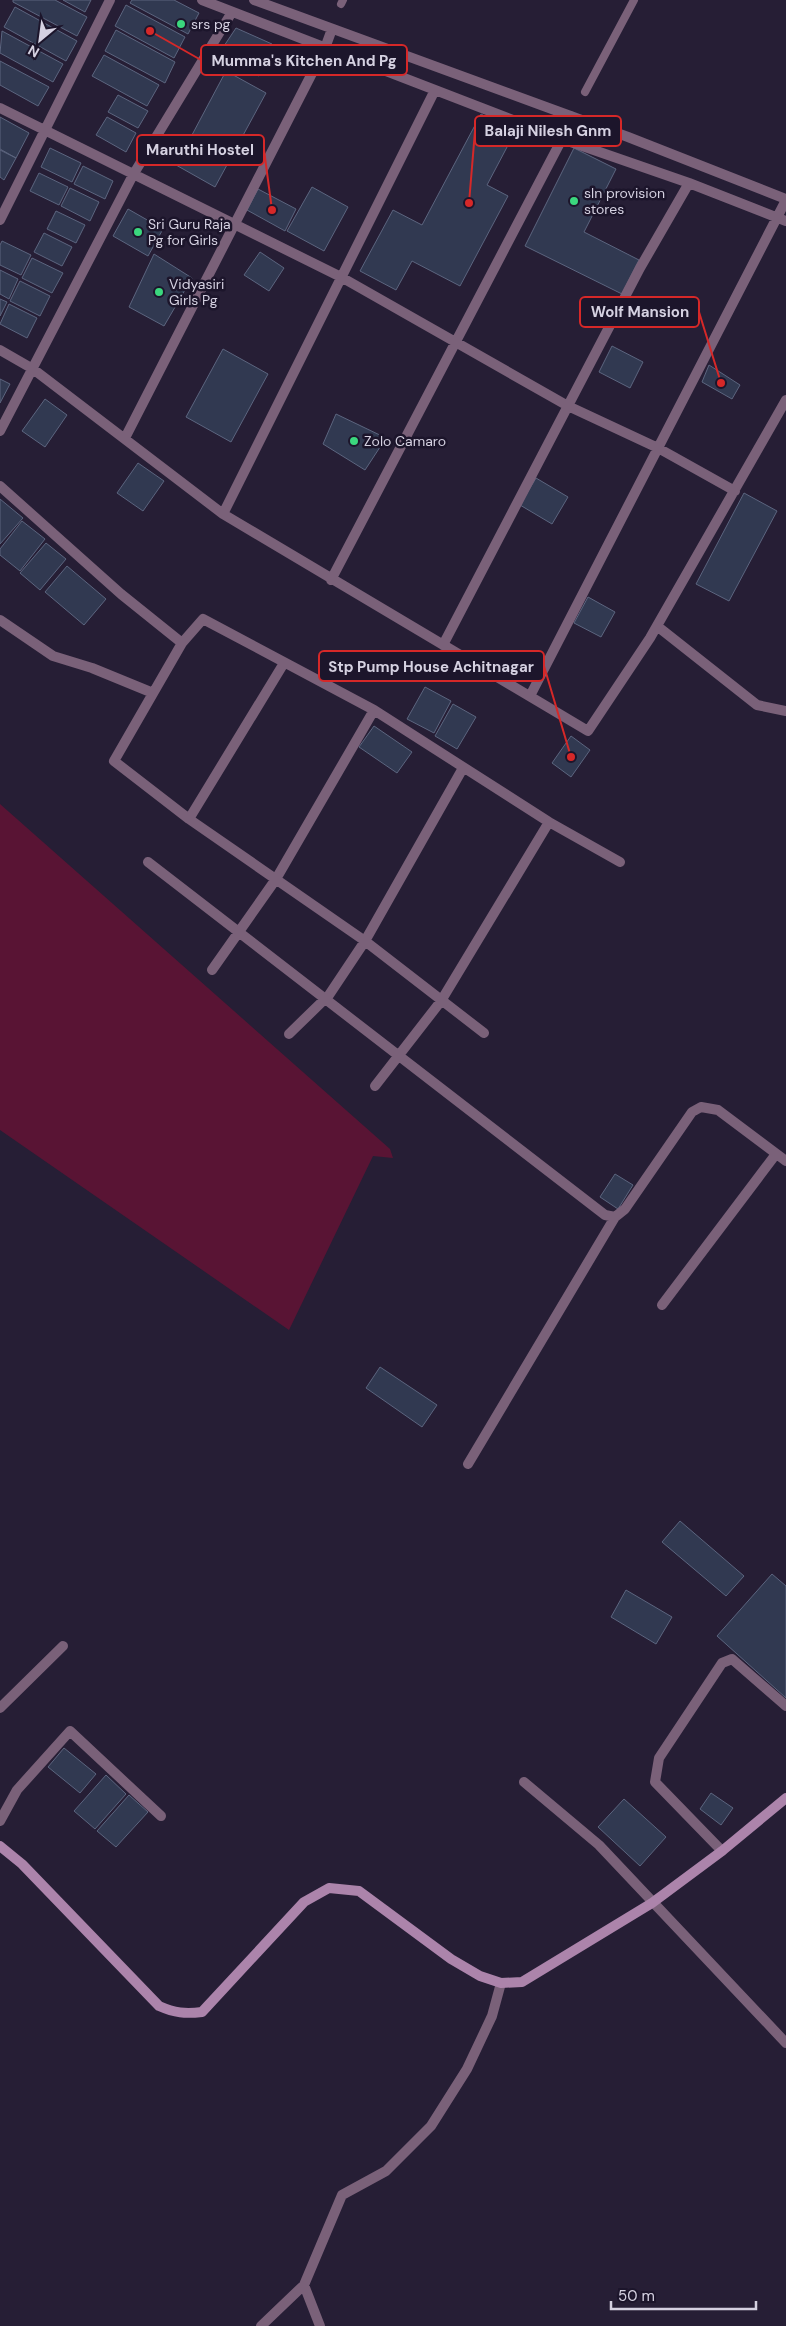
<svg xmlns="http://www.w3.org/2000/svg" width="786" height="2326" viewBox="0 0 786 2326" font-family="'DM Sans',sans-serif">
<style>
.green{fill:#591434}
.building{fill:#313951;stroke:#5c657f}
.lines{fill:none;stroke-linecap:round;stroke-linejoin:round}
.lane{stroke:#7a6179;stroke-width:8}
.street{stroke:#7a6179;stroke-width:10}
.secondary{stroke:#ac84ab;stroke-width:10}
.poi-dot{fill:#3bd77e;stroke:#1c152b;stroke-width:2}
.labels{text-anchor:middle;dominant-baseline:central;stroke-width:5;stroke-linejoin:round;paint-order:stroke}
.poi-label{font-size:14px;fill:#d5d1e1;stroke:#1c152b;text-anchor:start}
.leader{fill:none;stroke:#d62828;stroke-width:2}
.callout-dot{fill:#d62828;stroke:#1c152b;stroke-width:2}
.callout{fill:#1c152b;stroke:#d62828;stroke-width:2}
.callout-label{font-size:15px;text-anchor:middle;font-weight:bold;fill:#d5d1e1}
</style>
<rect width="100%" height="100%" fill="#261e35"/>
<path class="green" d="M 0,804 L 390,1149 L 393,1158 L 373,1156 L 289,1330 L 0,1130 Z"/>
<path class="building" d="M 13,0 L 55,0 L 87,17 L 77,36 L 13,2 Z
M 63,0 L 91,0 L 85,12 Z
M 132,0 L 174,0 L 199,13 L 188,34 L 130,3 Z
M 126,5 L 185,37 L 174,58 L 115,26 Z
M 15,7 L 77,41 L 66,61 L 4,27 Z
M 236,28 L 272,44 L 259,76 L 220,52 Z
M 116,30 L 175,62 L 165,83 L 105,51 Z
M 2,31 L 63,64 L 53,82 L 0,53 Z
M 104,55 L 159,85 L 147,106 L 92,76 Z
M 0,61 L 49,87 L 38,106 L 0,85 Z
M 226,71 L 266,93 L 215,187 L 176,165 Z
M 118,95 L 148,111 L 138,128 L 108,112 Z
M 481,114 L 515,132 L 487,185 L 508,196 L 460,286 L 412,261 L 396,290 L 360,271 L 393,210 L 422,225 Z
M 0,117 L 29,133 L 16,158 L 0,149 Z
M 107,117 L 136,133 L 126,152 L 96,135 Z
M 50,148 L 81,163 L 72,182 L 41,167 Z
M 574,148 L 616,169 L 584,232 L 639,260 L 622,294 L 525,246 Z
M 0,150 L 16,158 L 4,180 L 0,177 Z
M 83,166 L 113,181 L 105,199 L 74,184 Z
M 39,173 L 68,187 L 59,205 L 30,191 Z
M 312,187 L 348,207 L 324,251 L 287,231 Z
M 70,188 L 99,202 L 90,221 L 61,206 Z
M 258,189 L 296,209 L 285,231 L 247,210 Z
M 128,209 L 163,229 L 148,256 L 113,236 Z
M 56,211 L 85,225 L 76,243 L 47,229 Z
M 44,233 L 72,247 L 62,266 L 34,252 Z
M 2,241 L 31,255 L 21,275 L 0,265 L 0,245 Z
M 260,252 L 284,268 L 269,291 L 244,275 Z
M 154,254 L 192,278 L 164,326 L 129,307 Z
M 32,258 L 63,273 L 52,293 L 22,278 Z
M 0,270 L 18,279 L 9,299 L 0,294 Z
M 20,281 L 50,296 L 40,316 L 10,301 Z
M 0,299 L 7,302 L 0,316 Z
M 9,304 L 37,318 L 27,338 L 0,324 Z
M 612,346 L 643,362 L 630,388 L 599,372 Z
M 223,349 L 268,374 L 231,442 L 186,417 Z
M 709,365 L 740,385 L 732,399 L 702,382 Z
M 0,379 L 10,384 L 0,403 Z
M 45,399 L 67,415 L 45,447 L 22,431 Z
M 336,414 L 386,438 L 365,470 L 323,444 Z
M 138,463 L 164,481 L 143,511 L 117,493 Z
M 536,478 L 568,497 L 552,524 L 520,505 Z
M 744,493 L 777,511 L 729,601 L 696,584 Z
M 0,499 L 23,518 L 0,544 Z
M 22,521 L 45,539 L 20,571 L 0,555 L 0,549 Z
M 46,543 L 66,559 L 40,590 L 20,573 Z
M 67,566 L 106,599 L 84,625 L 45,592 Z
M 588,597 L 615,612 L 601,637 L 574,623 Z
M 425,687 L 451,701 L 434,733 L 407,719 Z
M 453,704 L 476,717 L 457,749 L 435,736 Z
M 374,726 L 412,752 L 397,773 L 359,747 Z
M 571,736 L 590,750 L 571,777 L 552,763 Z
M 615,1174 L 633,1185 L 618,1209 L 600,1197 Z
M 380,1367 L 437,1405 L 422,1427 L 366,1388 Z
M 680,1521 L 744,1576 L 726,1596 L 662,1542 Z
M 772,1574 L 786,1586 L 786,1698 L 717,1636 Z
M 626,1590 L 672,1617 L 656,1644 L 611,1617 Z
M 64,1748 L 96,1774 L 80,1793 L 48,1767 Z
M 106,1775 L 126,1794 L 95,1829 L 74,1811 Z
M 711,1793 L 733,1808 L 721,1825 L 700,1809 Z
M 129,1795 L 148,1812 L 116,1847 L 97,1831 Z
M 624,1799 L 666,1837 L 640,1866 L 598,1827 Z"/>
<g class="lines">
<path class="lane" d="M 341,4 L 343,0
M 585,92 L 634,0"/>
<path class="street" d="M 202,0 L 562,139 L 689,183 L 786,221
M 254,0 L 628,137 L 786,199
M 0,108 L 341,277 L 568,406 L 658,448 L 735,491
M 0,220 L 110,0
M 0,350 L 33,369 L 223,514 L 588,731 L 650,638 L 786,400
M 0,431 L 133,175 L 232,12
M 125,438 L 325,48 L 332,29
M 0,486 L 121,594 L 182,643 L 203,619 L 374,710 L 549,822 L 620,862
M 223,514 L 435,90
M 331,580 L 562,139 L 571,116
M 0,620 L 53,656 L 92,668 L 153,693
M 657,626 L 757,705 L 786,711
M 182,643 L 114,761 L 189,819 L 365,941 L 484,1033
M 443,645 L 640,268 L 689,183
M 530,696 L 786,200
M 189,819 L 284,663
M 148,862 L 605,1215 L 615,1217 L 625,1209 L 692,1112 L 701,1107 L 718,1110 L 786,1161
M 212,970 L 276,879 L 374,710
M 289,1034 L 329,995 L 365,941 L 463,768
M 375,1086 L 441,1001 L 549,822
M 662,1305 L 776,1154
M 468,1464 L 615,1217
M 0,1708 L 63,1646
M 524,1782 L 599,1845 L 786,2043
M 0,1821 L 17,1790 L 70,1731 L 161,1816
M 722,1851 L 655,1782 L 659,1758 L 722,1663 L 732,1659 L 786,1706
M 304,2285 L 320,2326
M 261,2326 L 304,2285 L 342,2195 L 386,2171 L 431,2126 L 467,2069 L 492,2016 L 501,1983"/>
<path class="secondary" d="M 0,1846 L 22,1864 L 159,2006 C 175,2013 185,2014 202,2012 L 304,1902 L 329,1888 L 359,1891 L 451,1959 L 480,1976 L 501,1983 L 522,1982 L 652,1903 L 722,1851 L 786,1798"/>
</g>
<g class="poi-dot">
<circle cx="181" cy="24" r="5"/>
<circle cx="574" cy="201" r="5"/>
<circle cx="138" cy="232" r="5"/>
<circle cx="159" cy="292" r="5"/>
<circle cx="354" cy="441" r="5"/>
</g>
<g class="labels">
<g class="poi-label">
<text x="191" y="24">srs pg</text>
<text x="584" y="193">sln provision<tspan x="584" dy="16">stores</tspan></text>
<text x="148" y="224">Sri Guru Raja<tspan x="148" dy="16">Pg for Girls</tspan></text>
<text x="169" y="284">Vidyasiri<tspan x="169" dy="16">Girls Pg</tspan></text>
<text x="364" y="441">Zolo Camaro</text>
</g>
</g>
<path class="leader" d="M150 31L201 60M469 203L475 131M272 210L264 150M721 383L699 312M571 757L544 666"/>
<g class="callout-dot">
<circle cx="150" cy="31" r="5"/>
<circle cx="469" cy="203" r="5"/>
<circle cx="272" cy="210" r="5"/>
<circle cx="721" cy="383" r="5"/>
<circle cx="571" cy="757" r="5"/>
</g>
<g class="callout">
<rect x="201" y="45" width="206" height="30" rx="5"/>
<rect x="475" y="116" width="146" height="30" rx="5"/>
<rect x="137" y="135" width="127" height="30" rx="5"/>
<rect x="580" y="297" width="119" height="30" rx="5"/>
<rect x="319" y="651" width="225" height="30" rx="5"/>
</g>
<g class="callout-label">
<text x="304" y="66">Mumma's Kitchen And Pg</text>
<text x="548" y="136">Balaji Nilesh Gnm</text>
<text x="200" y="155">Maruthi Hostel</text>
<text x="640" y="317">Wolf Mansion</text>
<text x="431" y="672">Stp Pump House Achitnagar</text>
</g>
<g transform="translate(40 40) rotate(209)" stroke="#1c152b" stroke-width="4" paint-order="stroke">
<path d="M0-4L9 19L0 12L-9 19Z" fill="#d5d1e1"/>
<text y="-8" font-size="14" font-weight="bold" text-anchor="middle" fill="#d5d1e1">N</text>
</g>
<path d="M611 2301v8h145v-8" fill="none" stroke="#d5d1e1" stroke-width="2.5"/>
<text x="618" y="2301" font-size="15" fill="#d5d1e1" stroke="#1c152b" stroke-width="4" paint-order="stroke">50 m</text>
</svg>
